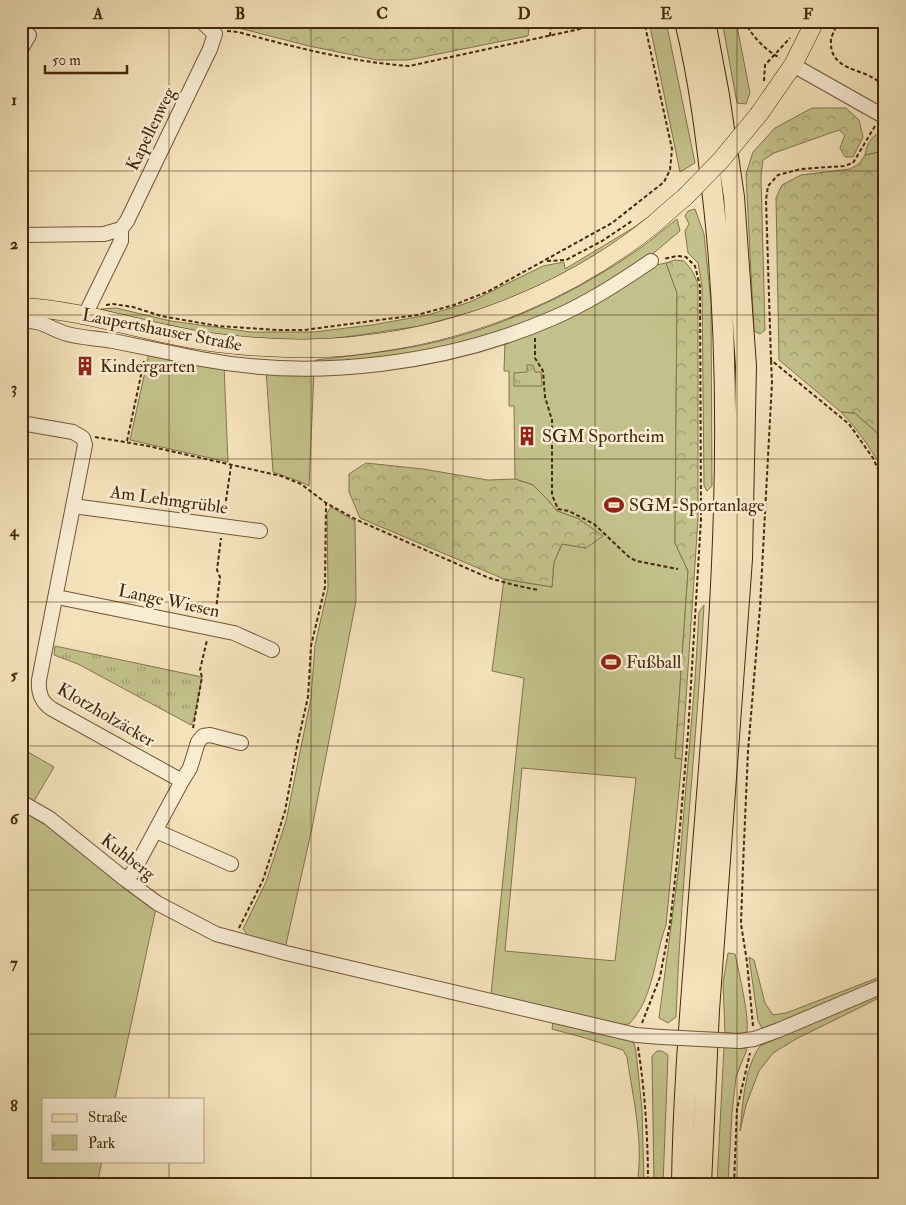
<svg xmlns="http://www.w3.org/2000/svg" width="906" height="1205" viewBox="0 0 906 1205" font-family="'IM FELL Double Pica',serif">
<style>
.grass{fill:#c3c18b;stroke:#84754b;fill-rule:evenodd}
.forest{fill:url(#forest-crowns);stroke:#84754b}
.park{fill:url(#park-tufts);stroke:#84754b}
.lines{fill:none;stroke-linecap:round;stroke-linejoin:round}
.minor-casing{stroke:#715737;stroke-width:16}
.major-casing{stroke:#45290b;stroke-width:19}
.highway-casing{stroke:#45290b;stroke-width:22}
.path{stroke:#45290b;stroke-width:2;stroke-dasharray:4 2.5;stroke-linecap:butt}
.minor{stroke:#f8ecd3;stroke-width:14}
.major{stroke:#f4e2bb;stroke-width:18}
.highway{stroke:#f4e2bb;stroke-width:20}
.minor-bridge-casing{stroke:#715737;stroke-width:16;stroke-linecap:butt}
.major-bridge-casing{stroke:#45290b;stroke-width:19;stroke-linecap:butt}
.minor-bridge{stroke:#f8ecd3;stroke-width:14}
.major-bridge{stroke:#f4e2bb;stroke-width:18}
.grid{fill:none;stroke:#45290b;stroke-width:1;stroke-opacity:0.55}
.labels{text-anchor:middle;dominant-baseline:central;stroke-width:5;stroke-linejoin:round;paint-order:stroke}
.street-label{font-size:18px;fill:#45290b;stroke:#f8ecd3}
.poi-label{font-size:18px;fill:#45290b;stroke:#f8ecd3;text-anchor:start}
.neatline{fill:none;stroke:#45290b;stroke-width:2}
.grid-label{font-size:16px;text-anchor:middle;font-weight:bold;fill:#45290b}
</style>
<defs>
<pattern id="forest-crowns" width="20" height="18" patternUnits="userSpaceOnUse" patternTransform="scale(1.25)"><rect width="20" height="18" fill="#c3c18b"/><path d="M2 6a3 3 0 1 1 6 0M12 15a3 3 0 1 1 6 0" fill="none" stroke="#a09d70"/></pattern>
<pattern id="park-tufts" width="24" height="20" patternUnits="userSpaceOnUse" patternTransform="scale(1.25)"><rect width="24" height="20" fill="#c3c18b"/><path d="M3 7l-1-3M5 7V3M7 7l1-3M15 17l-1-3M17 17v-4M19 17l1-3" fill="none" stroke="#a09d70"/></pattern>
</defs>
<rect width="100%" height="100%" fill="#f4e2bb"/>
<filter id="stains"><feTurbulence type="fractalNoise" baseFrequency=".004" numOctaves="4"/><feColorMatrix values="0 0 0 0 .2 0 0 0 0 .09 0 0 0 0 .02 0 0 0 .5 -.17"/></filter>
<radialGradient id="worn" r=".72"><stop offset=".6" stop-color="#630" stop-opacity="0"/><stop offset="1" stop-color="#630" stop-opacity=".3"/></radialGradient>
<path class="grass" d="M 649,21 L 666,21 L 695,163 L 680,172 Z
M 722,21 L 736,21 L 750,93 L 746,104 L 737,103 Z
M 882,131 L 885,131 L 885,151 L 865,155 C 867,143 871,137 882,131 Z
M 676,197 L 615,246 L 535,289 L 494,306 L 420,326 L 324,340 L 241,340 L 131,318 L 101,309 L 116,308 L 171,321 L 251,332 L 314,332 L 372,325 L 428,315 L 470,302 L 543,266 L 564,262 L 565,269 L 633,228 Z
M 695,209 L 704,234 L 711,303 L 712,486 L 707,491 L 704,486 L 702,286 L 698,263 L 688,253 L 685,231 L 689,224 L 685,216 L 688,211 Z
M 677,219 L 680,231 L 644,261 L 596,291 L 543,317 L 448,350 L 314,366 L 316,360 C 355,355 401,351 440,341 C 510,324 579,291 639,249 C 652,240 664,229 677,219 Z
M 666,263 L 677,293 L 675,543 L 688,571 L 675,758 L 682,759 L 666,925 C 654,958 654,998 629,1024 L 616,1025 L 491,994 L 524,678 L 492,671 L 504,579 L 552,587 L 554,562 L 562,544 L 586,548 L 579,519 L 557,511 L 547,499 L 533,485 L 515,479 L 514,406 L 509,406 L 509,371 L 504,371 L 505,341 L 651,266 ZM 522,768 L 636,778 L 615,961 L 505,951 Z
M 149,353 L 224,365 L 228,462 L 130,440 Z
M 266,369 L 314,372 L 309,486 L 301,482 L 273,472 Z
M 841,412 L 855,413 L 885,440 L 885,474 C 872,450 859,431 841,412 Z
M 331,507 L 355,521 L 356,601 L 312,828 L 285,949 L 251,940 L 243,929 L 266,882 L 286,821 L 311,698 L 315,645 L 328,588 L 327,513 Z
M 704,605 C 697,742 681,880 676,1017 L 668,1023 L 659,1018 L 680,858 L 695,680 L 699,612 Z
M 21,748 L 54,767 L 34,801 L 21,795 Z
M 21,810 L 66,837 L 156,908 L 115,1099 L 44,1099 L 44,1161 L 102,1161 L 97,1184 L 21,1184 Z
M 728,953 L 735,954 C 739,973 749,1014 747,1032 L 742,1034 L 725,1033 L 723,983 Z
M 749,957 L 754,960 L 765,1003 L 773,1015 L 786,1013 L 885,975 L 885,980 L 771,1031 L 762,1028 L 758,1021 Z
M 885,990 L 885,995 L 796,1039 L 773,1053 L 759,1071 L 746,1105 L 740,1131 C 743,1103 744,1069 760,1046 Z
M 553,1021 L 623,1037 L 634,1043 L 636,1052 L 642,1109 L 644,1184 L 637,1184 C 644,1142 633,1098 627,1057 L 623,1050 L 585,1038 L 552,1029 Z
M 724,1047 L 747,1049 L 736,1077 L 732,1113 L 728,1184 L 717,1184 Z
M 657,1051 L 662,1051 L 668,1055 L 663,1184 L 654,1184 L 652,1056 Z"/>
<path class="forest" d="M 224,21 L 530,21 L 528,36 L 408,60 L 377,60 L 309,46 L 223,24 Z
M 812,108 L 846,108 L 859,120 L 863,137 L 853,157 L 845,157 L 840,148 L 845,135 L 839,130 L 774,153 L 763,160 L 761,176 L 765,330 L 760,334 L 754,331 L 746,174 L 753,152 L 775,128 Z
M 885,151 L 885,440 L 855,413 L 841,412 L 779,360 L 776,198 L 782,185 L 801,175 L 850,169 L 859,164 L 865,155 Z
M 675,260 L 684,261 C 692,269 695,275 698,285 L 698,519 L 682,759 L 675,758 L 688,571 L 675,543 L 677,293 L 666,263 Z
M 366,463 L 423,469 L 488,480 L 515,479 L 533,485 L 547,499 L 557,511 L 579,519 L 603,536 L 586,548 L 562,544 L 554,562 L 552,587 L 504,579 L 360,518 L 349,492 L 349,474 Z"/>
<path class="park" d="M 527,365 L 533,365 L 535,372 L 541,372 L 542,386 L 514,386 L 514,373 L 527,372 Z
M 55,646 L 202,677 L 194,719 L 191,725 L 78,664 L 54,655 Z"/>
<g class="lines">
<defs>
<path id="minor" d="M 21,49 L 29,35
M 793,65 L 885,117
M 21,235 L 104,234 L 121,229 L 127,221 L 210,49 L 215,34 L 201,21
M 85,315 L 121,241 L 121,229
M 21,321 C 43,320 46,327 64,333 C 79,338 97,338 113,341 C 142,347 172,353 201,359 C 316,381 447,364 553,318 C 588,303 620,282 651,261
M 21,423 L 73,432 L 83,438 L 85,445 L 39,680 C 38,693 41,702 52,709 L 182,781 L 133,872 L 126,880
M 73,506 L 260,531
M 57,597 L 234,633 L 272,650
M 182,781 L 190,768 L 198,742 L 203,736 L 210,735 L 241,743
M 21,802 L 49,818 L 126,880 L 157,903 L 216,934 L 286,953 L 636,1035 L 661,1037
M 156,831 L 231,864
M 739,1041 L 754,1039 L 779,1030 L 885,985"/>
<path id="major" d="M 759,114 L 793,65 L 815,21
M 21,307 C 88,310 151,335 218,343 C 267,349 319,351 368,344 C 470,332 574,289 654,224 C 664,215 674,206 685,197"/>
<path id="highway" d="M 682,1184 C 683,1106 689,1027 695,950 C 713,703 741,453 714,206 C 707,144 700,82 685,21
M 701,1184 L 709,1010 L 742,559 L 746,366 L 734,197 L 719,95 L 705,21"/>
</defs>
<use href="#minor" class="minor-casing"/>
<use href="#major" class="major-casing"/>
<use href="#highway" class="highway-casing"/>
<path class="path" d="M 744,21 C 752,36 765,50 780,58
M 839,21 C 836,27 832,34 831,40 C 829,69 858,68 875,79 C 879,81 882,87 885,91
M 227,31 L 238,32 C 294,47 351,62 409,66 L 617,21
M 550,36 L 551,21
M 764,81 L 765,65 L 790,38
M 875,126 L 853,163 L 844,166 L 801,169 L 778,175 L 768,186 L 766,200 L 771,360 L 849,424 L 873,458 L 885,485
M 547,261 L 566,260 L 602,241 L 632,221
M 106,305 L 113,304 L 133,307 L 161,316 L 218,326 L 277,330 L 304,330 L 417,315 L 454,305 L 489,291 L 612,223 L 664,182 L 670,170 L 672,149 L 644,21
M 535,338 L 535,358 L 543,371 L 545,397 L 552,420 L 552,495 L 558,509 L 569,511 L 594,524 L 629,557 L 636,561 L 678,569
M 95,437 L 148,446 L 281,476 L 301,484 L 326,503 L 357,520 L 489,578 L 514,585 L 538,590
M 127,441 L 144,361
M 224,514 L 231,466
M 215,617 L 220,577 L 217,570 L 221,538
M 193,728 L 202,677 L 200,670 L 207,640
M 239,928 L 263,880 L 285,811 L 298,741 L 308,697 L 311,646 L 325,587 L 326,503
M 642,1023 L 660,977 L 670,924 L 677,862 L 688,733 L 701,519 L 700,286 L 695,266 L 686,257 L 677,256 L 663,259
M 753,1026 L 747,962 L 741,924 L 743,866 L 748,751 L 760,607 L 772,382 L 771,360
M 638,1047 C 645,1092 648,1138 648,1184
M 734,1184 L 737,1109 L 750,1053"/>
<use href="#minor" class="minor"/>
<use href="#major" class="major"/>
<use href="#highway" class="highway"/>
<defs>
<path id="minor-bridge" d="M 661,1037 L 739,1041"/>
<path id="major-bridge" d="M 685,197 L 721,160 L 759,114"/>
</defs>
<use href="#minor-bridge" class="minor-bridge-casing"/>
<use href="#major-bridge" class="major-bridge-casing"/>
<use href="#minor-bridge" class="minor-bridge"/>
<use href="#major-bridge" class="major-bridge"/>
</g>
<path class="grid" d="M 169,21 L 169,1099M 311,21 L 311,1184M 453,21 L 453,1184M 595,21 L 595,1184M 737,21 L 737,1184M 21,171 L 885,171M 21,315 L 885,315M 21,459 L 885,459M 21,602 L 885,602M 21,746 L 885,746M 21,890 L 885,890M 21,1034 L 885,1034M 169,1161 L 169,1184"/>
<defs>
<symbol id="building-bare" viewBox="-9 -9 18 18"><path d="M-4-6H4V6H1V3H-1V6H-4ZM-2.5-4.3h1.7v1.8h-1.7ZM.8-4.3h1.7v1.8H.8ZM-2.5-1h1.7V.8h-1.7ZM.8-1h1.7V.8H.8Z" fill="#8f2418" stroke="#f8ecd3" stroke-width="2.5" paint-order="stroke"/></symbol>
<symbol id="stadium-bare" viewBox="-9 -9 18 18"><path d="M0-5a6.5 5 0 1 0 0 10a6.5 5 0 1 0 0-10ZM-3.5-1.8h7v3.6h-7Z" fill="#8f2418" stroke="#f8ecd3" stroke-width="2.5" paint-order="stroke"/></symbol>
</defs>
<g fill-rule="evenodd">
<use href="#building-bare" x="71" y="352" width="28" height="28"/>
<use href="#building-bare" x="513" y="422" width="28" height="28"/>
<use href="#stadium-bare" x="600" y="491" width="28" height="28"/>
<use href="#stadium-bare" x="597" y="648" width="28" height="28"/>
</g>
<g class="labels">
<g class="street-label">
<text transform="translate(151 129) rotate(-64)">Kapellenweg</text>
<text transform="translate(162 330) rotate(11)">Laupertshauser Straße</text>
<text transform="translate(169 500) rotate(8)">Am Lehmgrüble</text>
<text transform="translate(169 601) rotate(12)">Lange Wiesen</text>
<text transform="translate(106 715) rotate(30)">Klotzholzäcker</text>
<text transform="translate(128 857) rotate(38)">Kuhberg</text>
</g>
<g class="poi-label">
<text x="100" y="366">Kindergarten</text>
<text x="542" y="436">SGM Sportheim</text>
<text x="629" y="505">SGM-Sportanlage</text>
<text x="626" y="662">Fußball</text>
</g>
</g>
<rect width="906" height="1205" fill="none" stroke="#f4e2bb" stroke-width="55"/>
<rect x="42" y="1098" width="162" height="65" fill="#f8ecd3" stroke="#b09e83"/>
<rect x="52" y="1114" width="25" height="8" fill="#f4e2bb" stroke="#b09e83"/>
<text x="88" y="1122" font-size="15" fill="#45290b">Straße</text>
<rect x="52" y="1135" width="25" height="15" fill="url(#park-tufts)" stroke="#b09e83"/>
<text x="88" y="1148" font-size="15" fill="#45290b">Park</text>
<path d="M45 65v8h82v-8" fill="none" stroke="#45290b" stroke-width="2.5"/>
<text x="52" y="65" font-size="15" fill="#45290b" stroke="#f8ecd3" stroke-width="4" paint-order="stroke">50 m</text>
<rect x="28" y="28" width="850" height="1150" class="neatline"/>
<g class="grid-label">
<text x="98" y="19">A</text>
<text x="240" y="19">B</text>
<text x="382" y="19">C</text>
<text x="524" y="19">D</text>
<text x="666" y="19">E</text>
<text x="808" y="19">F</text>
<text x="14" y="105">1</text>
<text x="14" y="249">2</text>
<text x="14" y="393">3</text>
<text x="14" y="536">4</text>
<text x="14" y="680">5</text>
<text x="14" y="824">6</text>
<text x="14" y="968">7</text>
<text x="14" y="1111">8</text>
</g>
<rect width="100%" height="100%" filter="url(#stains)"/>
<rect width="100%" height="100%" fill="url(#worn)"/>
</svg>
